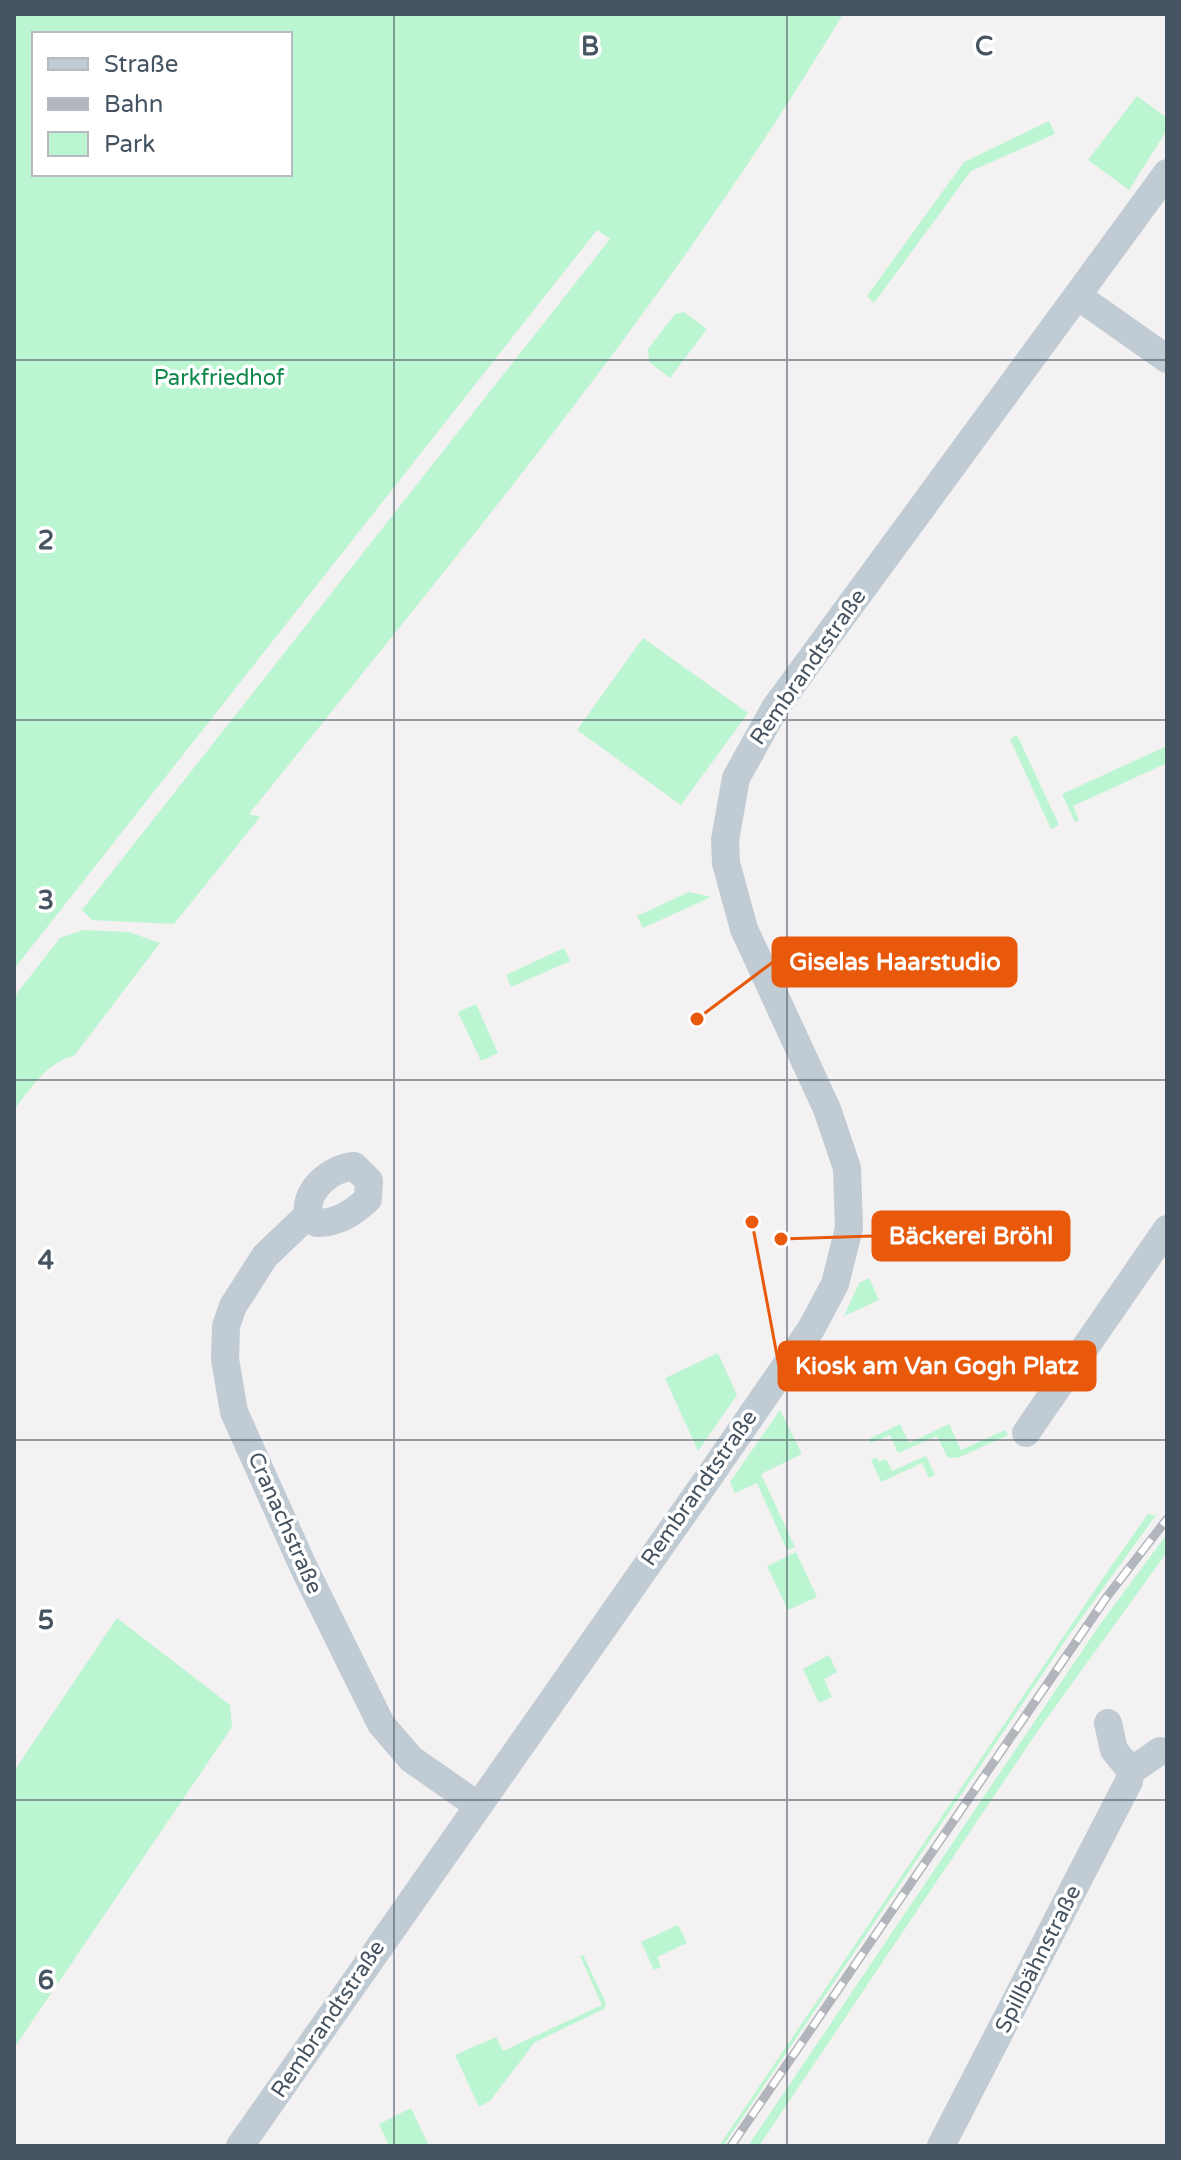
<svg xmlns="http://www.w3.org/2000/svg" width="1181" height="2160" viewBox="0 0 1181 2160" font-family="'Varela Round',sans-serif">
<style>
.green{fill:#bcf5d2;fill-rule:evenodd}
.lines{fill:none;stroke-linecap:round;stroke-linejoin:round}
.street{stroke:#c0cbd4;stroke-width:28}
.rail-casing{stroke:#b2b6bc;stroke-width:9}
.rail{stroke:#fff;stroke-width:6;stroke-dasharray:18;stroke-linecap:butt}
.grid{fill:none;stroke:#465461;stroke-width:2;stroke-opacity:0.55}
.labels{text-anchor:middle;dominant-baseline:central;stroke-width:7;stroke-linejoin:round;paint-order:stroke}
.park-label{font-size:22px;fill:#0d874a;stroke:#fff}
.street-label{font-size:22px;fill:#465461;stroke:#fff}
.grid-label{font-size:26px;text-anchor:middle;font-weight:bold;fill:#465461;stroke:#fff;stroke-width:7;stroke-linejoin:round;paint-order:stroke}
.leader{fill:none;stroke:#e8590c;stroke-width:3}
.callout-dot{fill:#e8590c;stroke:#fff;stroke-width:3}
.callout{fill:#e8590c;stroke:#e8590c;stroke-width:3}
.callout-label{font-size:24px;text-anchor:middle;font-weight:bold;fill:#fff}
</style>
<rect width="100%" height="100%" fill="#f3f1f1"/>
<path class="green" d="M 14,14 L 843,14 C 672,300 457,555 249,814 L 260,817 L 174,924 L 92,920 L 82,910 L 610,239 L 597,230 L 14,969 ZM 34,34 L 290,34 L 290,174 L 34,174 Z
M 1137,96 L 1167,118 L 1167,130 L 1129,190 L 1088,160 Z
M 1049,121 L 1055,134 L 971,171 L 874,303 L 867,296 L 964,162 Z
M 684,312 L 707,329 L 670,378 L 649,362 L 648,349 L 675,314 Z
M 643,638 L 748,713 L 681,805 L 577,730 Z
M 1017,735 L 1059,825 L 1051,829 L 1010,739 Z
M 1167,746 L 1167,763 L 1073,806 L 1079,820 L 1075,822 L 1062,794 Z
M 689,892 L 711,897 L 643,928 L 637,916 Z
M 83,930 L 129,932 L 160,943 L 74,1056 C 47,1062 30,1089 14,1110 L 14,997 L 60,938 Z
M 564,948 L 570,961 L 511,987 L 506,975 Z
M 476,1004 L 498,1053 L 481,1061 L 458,1012 Z
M 869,1278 L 879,1300 L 844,1316 L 859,1283 Z
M 718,1353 L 737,1395 L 698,1451 L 665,1378 Z
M 780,1410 L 802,1454 L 761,1474 L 795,1547 L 787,1550 L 757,1483 L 735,1493 L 730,1482 Z
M 900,1424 L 909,1443 L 949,1424 L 961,1450 L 1005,1430 L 1008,1435 L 960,1457 L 948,1458 L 937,1436 L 898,1453 L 890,1435 L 871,1443 L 869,1439 Z
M 926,1456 L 935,1475 L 929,1478 L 922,1463 L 881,1482 L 871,1460 L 876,1457 L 879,1462 L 886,1459 L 892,1471 Z
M 1159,1511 L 1067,1638 L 723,2146 L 719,2146 L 1101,1581 L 1148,1514 L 1154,1516 Z
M 1167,1534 L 1167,1552 L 1037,1732 L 759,2146 L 748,2146 L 1101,1623 Z
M 796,1552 L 817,1597 L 788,1610 L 767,1566 Z
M 117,1618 L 230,1705 L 232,1727 L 14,2048 L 14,1771 Z
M 829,1655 L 837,1672 L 824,1679 L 832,1697 L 819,1703 L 803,1669 Z
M 678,1925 L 687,1943 L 657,1957 L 661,1967 L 654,1970 L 641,1942 Z
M 583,1955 L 606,2003 L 604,2009 L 535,2042 L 490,2101 L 479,2107 L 455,2055 L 496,2037 L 503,2051 L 602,2005 L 580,1956 Z
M 411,2108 L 429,2146 L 389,2146 L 379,2124 Z"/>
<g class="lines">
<path class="street" d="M 1079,297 L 1167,359
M 308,1215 C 305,1189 330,1169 354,1166 L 369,1181 L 368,1199 C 353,1213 338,1223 317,1223 L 308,1215 L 265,1256 L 233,1306 L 226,1326 L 225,1359 L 234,1412 L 303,1566 L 381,1724 L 411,1759 L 477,1805
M 1026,1433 L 1167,1229
M 1108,1723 L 1114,1750 L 1131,1771 L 1160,1751
M 240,2146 L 709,1477 L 811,1329 L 835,1284 L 849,1228 L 847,1168 L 827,1109 L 744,929 L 726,863 L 725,840 L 736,778 L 775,708 L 1167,173
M 941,2146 L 1129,1781 L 1131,1771"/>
<defs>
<path id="rail" d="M 731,2146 L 1106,1598 L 1167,1519"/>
</defs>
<use href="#rail" class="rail-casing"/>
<use href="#rail" class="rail"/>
</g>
<path class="grid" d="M 394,14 L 394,2146M 787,14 L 787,2146M 14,360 L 1167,360M 14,720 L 1167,720M 14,1080 L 1167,1080M 14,1440 L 1167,1440M 14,1800 L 1167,1800"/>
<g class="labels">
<g class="park-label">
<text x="219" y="378">Parkfriedhof</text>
</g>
<g class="street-label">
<text transform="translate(808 667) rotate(-55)">Rembrandtstraße</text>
<text transform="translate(699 1488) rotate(-55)">Rembrandtstraße</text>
<text transform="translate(285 1523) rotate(66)">Cranachstraße</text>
<text transform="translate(1038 1959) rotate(-63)">Spillbähnstraße</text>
<text transform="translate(328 2019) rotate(-56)">Rembrandtstraße</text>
</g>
</g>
<g class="grid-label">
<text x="590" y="55">B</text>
<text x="984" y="55">C</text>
<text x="46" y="549">2</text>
<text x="46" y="909">3</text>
<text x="46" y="1269">4</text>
<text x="46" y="1629">5</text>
<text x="46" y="1989">6</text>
</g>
<path class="leader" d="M697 1019L773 962M781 1239L873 1236M752 1222L779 1366"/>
<g class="callout-dot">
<circle cx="697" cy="1019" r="8"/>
<circle cx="781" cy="1239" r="8"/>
<circle cx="752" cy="1222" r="8"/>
</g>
<g class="callout">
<rect x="773" y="938" width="243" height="48" rx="8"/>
<rect x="873" y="1212" width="196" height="48" rx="8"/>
<rect x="779" y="1342" width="316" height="48" rx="8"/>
</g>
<g class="callout-label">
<text x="895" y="970">Giselas Haarstudio</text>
<text x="971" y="1244">Bäckerei Bröhl</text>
<text x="937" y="1374">Kiosk am Van Gogh Platz</text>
</g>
<rect width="1181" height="2160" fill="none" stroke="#465461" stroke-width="32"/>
<rect x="32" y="32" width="260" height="144" fill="#ffffff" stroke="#b5bbc0" stroke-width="2"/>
<rect x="48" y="58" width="40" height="12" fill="#c0cbd4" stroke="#b5bbc0" stroke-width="2"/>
<text x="104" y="72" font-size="24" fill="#465461">Straße</text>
<rect x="48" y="98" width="40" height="12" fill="#b2b6bc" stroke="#b5bbc0" stroke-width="2"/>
<text x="104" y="112" font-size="24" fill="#465461">Bahn</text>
<rect x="48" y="132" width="40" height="24" fill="#bcf5d2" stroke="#b5bbc0" stroke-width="2"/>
<text x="104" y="152" font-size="24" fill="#465461">Park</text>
</svg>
